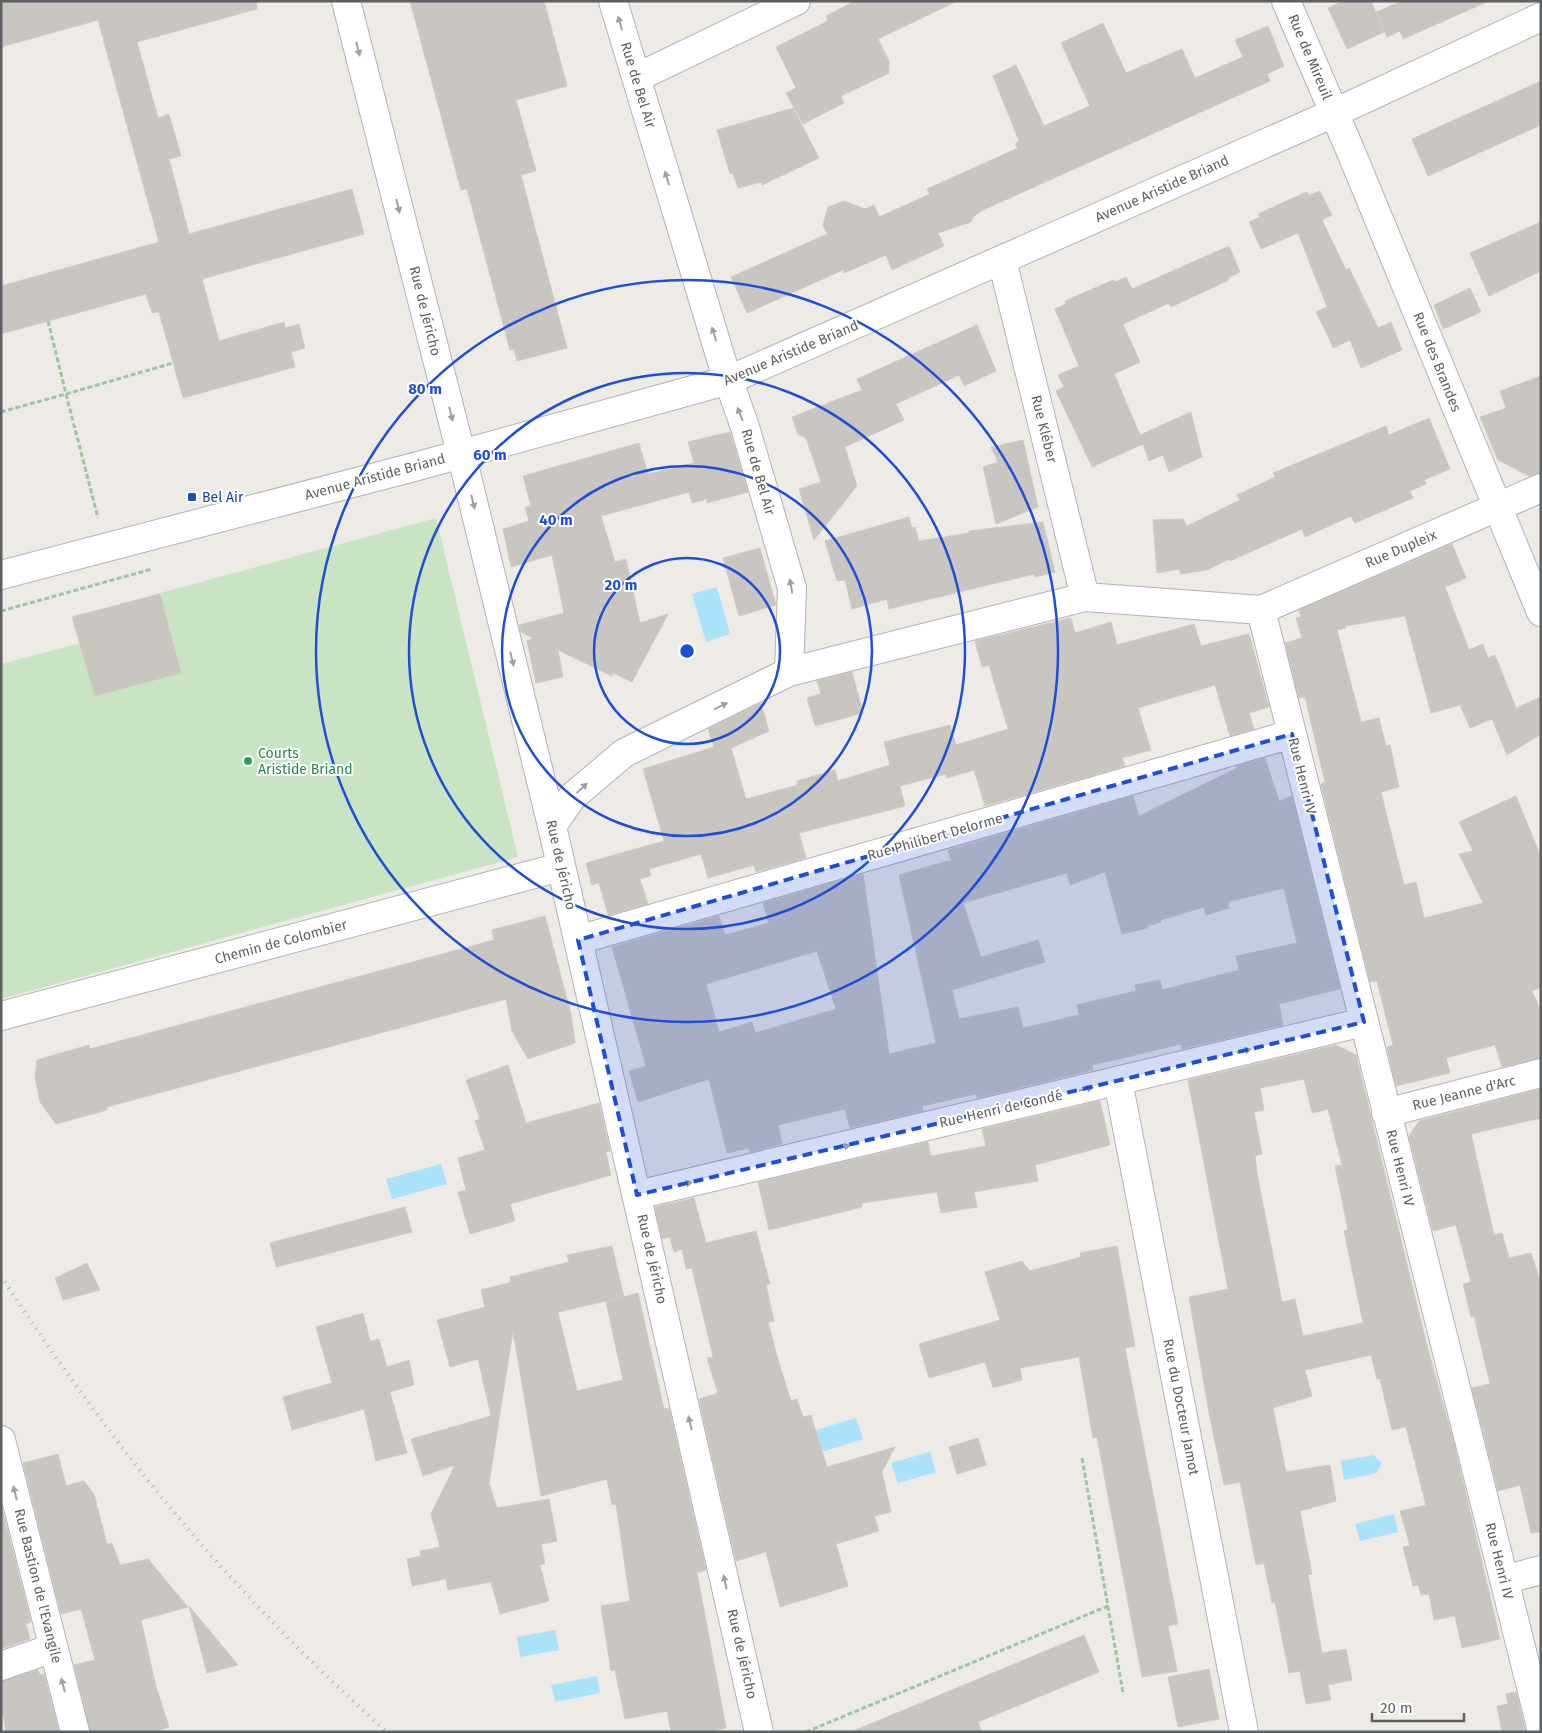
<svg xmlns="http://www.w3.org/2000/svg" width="1542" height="1733" viewBox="0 0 1542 1733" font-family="'Fira Sans',sans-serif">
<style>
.garden{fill:#c8e4c3}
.water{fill:#aae2f9}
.building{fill:#c9c5c1;stroke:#d2cbc3;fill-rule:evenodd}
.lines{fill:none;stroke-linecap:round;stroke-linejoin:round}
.minor-casing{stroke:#b0b3b6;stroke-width:30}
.path{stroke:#9ec6a3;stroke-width:3;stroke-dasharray:5 2.5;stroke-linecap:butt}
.minor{stroke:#fff;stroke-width:28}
.rail{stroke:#b1b2b2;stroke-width:4;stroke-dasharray:1 6;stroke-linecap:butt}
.oneway{fill:#9ea0a2}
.marked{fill:#1d4ed8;fill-opacity:0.2;stroke:#1d4ed8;stroke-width:4;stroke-dasharray:10 6;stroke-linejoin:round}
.ring{fill:none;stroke:#1d4ed8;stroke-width:2.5}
.transit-dot{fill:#1a4fb4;stroke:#fff;stroke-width:2}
.leisure-dot{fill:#2e9e5b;stroke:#fff;stroke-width:2}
.labels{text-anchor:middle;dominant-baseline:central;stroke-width:4;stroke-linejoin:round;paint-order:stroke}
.street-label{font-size:14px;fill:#5d6164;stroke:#fff}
.transit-label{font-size:14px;fill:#164399;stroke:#fff;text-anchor:start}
.leisure-label{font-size:14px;fill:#27864d;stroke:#fff;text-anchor:start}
.centre{fill:#1d4ed8;stroke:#fff;stroke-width:2.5}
.ring-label{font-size:15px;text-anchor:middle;font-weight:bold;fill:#1d4ed8;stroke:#fff;stroke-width:4;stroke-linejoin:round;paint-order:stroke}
</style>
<rect width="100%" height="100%" fill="#eeeae5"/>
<path class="garden" d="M 436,518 L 518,857 L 1,999 L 1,664 L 81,643 L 72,617 Z"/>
<path class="water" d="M 717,587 L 730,634 L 706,642 L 692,594 Z
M 441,1164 L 447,1184 L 392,1199 L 386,1179 Z
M 856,1418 L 863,1439 L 815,1454 L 811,1442 L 819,1439 L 816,1430 Z
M 930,1452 L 936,1472 L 898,1483 L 891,1463 Z
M 1373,1455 L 1382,1462 L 1377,1473 L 1344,1480 L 1341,1461 Z
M 1394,1514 L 1398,1532 L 1360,1541 L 1355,1524 Z
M 555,1630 L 559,1650 L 520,1657 L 517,1637 Z
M 597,1676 L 600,1693 L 555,1702 L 551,1685 Z"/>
<path class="building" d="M 1,1 L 256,1 L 257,9 L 137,42 L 158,118 L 169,114 L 181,156 L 169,159 L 189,234 L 352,189 L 364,234 L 202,279 L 219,341 L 284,322 L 285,328 L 299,324 L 305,348 L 291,352 L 295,367 L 183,398 L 159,312 L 152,313 L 146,294 L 1,334 L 1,286 L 159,242 L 98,20 L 1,47 Z
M 410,1 L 544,1 L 567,86 L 516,100 L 536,171 L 521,175 L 567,348 L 517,361 L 514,349 L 510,350 L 467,189 L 461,190 Z
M 855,1 L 957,1 L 878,39 L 889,61 L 889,73 L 841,96 L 844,103 L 803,124 L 786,93 L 796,88 L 776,47 L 828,21 L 826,16 Z
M 1343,1 L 1371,1 L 1384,32 L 1347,49 L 1328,8 Z
M 1402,1 L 1489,1 L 1403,39 L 1400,31 L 1387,37 L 1376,12 Z
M 1103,23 L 1126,73 L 1182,49 L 1195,78 L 1243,57 L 1235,40 L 1268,26 L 1284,66 L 1267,74 L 1270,81 L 983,210 L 974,216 L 971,222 L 938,233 L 944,246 L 892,270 L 886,255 L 844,273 L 843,270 L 747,313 L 731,277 L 827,234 L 823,225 L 828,207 L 844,201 L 865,209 L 874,205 L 879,217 L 930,194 L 927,189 L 1018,148 L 1015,144 L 1019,141 L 993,76 L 1016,65 L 1044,126 L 1090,106 L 1061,43 Z
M 1541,81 L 1541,125 L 1428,176 L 1412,139 Z
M 793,108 L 819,158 L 762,185 L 761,182 L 738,188 L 733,173 L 730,174 L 717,130 Z
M 1320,191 L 1332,215 L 1322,220 L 1346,270 L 1349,268 L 1378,328 L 1391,322 L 1402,350 L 1361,368 L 1350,340 L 1333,348 L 1328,336 L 1316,312 L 1327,307 L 1298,233 L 1261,249 L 1249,222 L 1260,217 L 1258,214 L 1284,202 L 1307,192 L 1309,195 Z
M 1541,222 L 1541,271 L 1489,296 L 1470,253 Z
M 1229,246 L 1240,272 L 1228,278 L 1229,280 L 1171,307 L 1169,303 L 1123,324 L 1140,362 L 1114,374 L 1140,435 L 1191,412 L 1202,457 L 1169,472 L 1163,455 L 1149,461 L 1143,444 L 1092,467 L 1056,391 L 1064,387 L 1058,375 L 1079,366 L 1055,309 L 1066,304 L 1065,301 L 1113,280 L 1115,282 L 1126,277 L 1132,289 Z
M 1470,288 L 1481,312 L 1443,329 L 1434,305 Z
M 977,325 L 996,371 L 964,386 L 959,375 L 896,404 L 904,420 L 845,447 L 857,486 L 814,540 L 799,489 L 821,482 L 806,438 L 798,434 L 792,417 L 862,390 L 857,379 Z
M 1541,376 L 1541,473 L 1529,476 L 1498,460 L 1480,417 L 1506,408 L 1500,391 Z
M 1429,418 L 1450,469 L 1424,480 L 1426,484 L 1410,491 L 1413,498 L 1355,523 L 1351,516 L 1305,537 L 1302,529 L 1230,561 L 1229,559 L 1207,570 L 1180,574 L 1180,569 L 1157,573 L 1153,520 L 1183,519 L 1187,526 L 1240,500 L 1237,495 L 1275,477 L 1273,473 L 1386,426 L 1389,435 Z
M 730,432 L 748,492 L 707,503 L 706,499 L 692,503 L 689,492 L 601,516 L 615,562 L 626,559 L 640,623 L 668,614 L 632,682 L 613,673 L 612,676 L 558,650 L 563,677 L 536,683 L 527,641 L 531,639 L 531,637 L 521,632 L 519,625 L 564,613 L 552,555 L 511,567 L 503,529 L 529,521 L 525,507 L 531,506 L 523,476 L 639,443 L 648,474 L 694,463 L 688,442 Z
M 1023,440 L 1038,507 L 996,524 L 983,467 L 998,462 L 991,447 Z
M 909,517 L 912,528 L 915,527 L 919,541 L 969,533 L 969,531 L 1043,522 L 1055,572 L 1035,577 L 1034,574 L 889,609 L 887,599 L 852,609 L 845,580 L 837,581 L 825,541 Z
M 1452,544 L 1466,578 L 1445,587 L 1469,650 L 1483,644 L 1488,658 L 1495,655 L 1516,708 L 1541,697 L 1541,734 L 1507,755 L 1492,719 L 1470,728 L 1460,705 L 1431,713 L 1405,616 L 1345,626 L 1346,628 L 1337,630 L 1361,722 L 1379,718 L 1386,746 L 1390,745 L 1399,787 L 1381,792 L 1404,885 L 1416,882 L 1424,918 L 1483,903 L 1459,854 L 1473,851 L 1459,822 L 1516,796 L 1541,857 L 1541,987 L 1532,991 L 1541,1012 L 1541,1058 L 1502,1067 L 1495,1045 L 1446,1058 L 1450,1073 L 1396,1086 L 1387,1047 L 1393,1045 L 1377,981 L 1370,982 L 1321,784 L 1325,782 L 1305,697 L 1299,698 L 1285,643 L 1302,638 L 1296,618 L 1301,617 L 1299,610 Z
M 760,548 L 776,605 L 739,616 L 723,558 Z
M 160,594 L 181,673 L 95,696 L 72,617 Z
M 1071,618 L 1075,633 L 1111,622 L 1117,645 L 1194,624 L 1201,646 L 1249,634 L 1269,707 L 1249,713 L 1254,729 L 1230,736 L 1215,685 L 1138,708 L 1151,750 L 1122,758 L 1125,766 L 985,806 L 974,770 L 947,778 L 946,774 L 900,786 L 905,806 L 799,833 L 806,858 L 756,872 L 754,865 L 708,878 L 701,854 L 649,869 L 651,876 L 640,879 L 648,904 L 608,915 L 599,883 L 592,885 L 586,863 L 664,841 L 643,769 L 714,747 L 708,729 L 761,703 L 769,731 L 731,748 L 746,799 L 798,785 L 797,781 L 835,770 L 838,781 L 890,765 L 884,742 L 950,725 L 956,745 L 1008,729 L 989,665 L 982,667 L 975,641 Z
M 852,672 L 863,713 L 815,726 L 807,698 L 821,694 L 817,681 Z
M 1265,758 L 1279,801 L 1292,796 L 1340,989 L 1279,1004 L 1283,1025 L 1182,1049 L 1181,1044 L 1119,1059 L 1092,1065 L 1093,1070 L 977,1098 L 976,1094 L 922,1106 L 923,1111 L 850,1128 L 845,1109 L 778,1125 L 782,1144 L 750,1152 L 749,1148 L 727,1153 L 709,1079 L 638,1102 L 629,1071 L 646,1066 L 612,947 L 719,916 L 725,935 L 769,923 L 763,903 L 863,874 L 889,1054 L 936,1043 L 899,875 L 951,860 L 948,850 L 1133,796 L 1139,816 L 1237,768 L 1236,766 ZM 1105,872 L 1122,934 L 1148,928 L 1147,926 L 1161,922 L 1161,920 L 1204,907 L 1206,915 L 1229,908 L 1228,902 L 1284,888 L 1297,943 L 1236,956 L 1239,970 L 1162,990 L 1160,980 L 1135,985 L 1136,991 L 1077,1005 L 1079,1015 L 1023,1028 L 1018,1007 L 959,1019 L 952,990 L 1045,962 L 1038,940 L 981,957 L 963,903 L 1067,873 L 1070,885 ZM 817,951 L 836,1009 L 755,1033 L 752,1022 L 719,1032 L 706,984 Z
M 545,916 L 571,1014 L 575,1043 L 528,1059 L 512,1031 L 506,999 L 107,1107 L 107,1110 L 56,1124 L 40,1102 L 35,1077 L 37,1060 L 89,1045 L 90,1049 L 494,940 L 492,930 Z
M 1336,1045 L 1356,1055 L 1426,1342 L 1454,1443 L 1500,1639 L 1462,1648 L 1455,1616 L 1434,1620 L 1429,1594 L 1421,1595 L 1418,1585 L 1413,1586 L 1403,1547 L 1410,1546 L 1400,1511 L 1426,1505 L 1406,1427 L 1392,1430 L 1380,1379 L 1377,1379 L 1371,1355 L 1305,1370 L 1312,1396 L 1273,1408 L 1286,1472 L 1330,1465 L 1336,1501 L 1300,1511 L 1312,1574 L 1308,1575 L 1322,1653 L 1346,1649 L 1352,1680 L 1328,1685 L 1331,1700 L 1306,1704 L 1300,1671 L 1289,1673 L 1275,1602 L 1272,1603 L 1264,1563 L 1256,1565 L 1240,1482 L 1224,1485 L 1210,1418 L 1189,1297 L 1228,1289 L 1188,1080 ZM 1304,1079 L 1312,1113 L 1328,1109 L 1342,1165 L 1335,1166 L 1348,1230 L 1344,1231 L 1363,1323 L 1303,1336 L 1295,1299 L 1282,1302 L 1257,1173 L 1255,1156 L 1262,1154 L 1254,1112 L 1264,1110 L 1260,1088 Z
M 508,1065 L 526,1123 L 599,1103 L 610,1151 L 606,1152 L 611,1175 L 510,1204 L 515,1221 L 470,1234 L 458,1192 L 466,1190 L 458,1158 L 485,1150 L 475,1121 L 480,1119 L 466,1080 Z
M 1541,1089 L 1541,1118 L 1471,1134 L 1494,1235 L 1502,1233 L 1509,1258 L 1531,1253 L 1541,1284 L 1541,1532 L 1531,1533 L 1520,1485 L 1498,1491 L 1472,1388 L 1490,1384 L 1474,1316 L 1471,1317 L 1463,1284 L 1471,1282 L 1456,1225 L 1433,1231 L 1409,1136 L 1419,1121 Z
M 1100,1101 L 1110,1145 L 1035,1165 L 1038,1181 L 974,1192 L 977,1207 L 941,1213 L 937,1192 L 862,1203 L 862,1207 L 769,1230 L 758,1182 L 928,1142 L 931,1156 L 986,1146 L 982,1129 Z
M 694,1198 L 706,1243 L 756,1231 L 770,1284 L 766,1285 L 774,1321 L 768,1322 L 779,1363 L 791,1401 L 797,1399 L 803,1417 L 811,1415 L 827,1467 L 895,1447 L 882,1472 L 891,1512 L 874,1516 L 879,1531 L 836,1544 L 848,1586 L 780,1607 L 766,1552 L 736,1561 L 699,1399 L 718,1393 L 707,1358 L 713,1357 L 692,1268 L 686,1269 L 682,1249 L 674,1252 L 670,1237 L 662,1239 L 655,1207 Z
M 405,1207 L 412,1232 L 276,1267 L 270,1243 Z
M 612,1246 L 624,1297 L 638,1293 L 664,1409 L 669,1408 L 706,1570 L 697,1573 L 726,1728 L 708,1732 L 671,1732 L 667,1711 L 625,1719 L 615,1670 L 611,1671 L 601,1606 L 630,1601 L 616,1504 L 612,1505 L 607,1479 L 541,1496 L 513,1331 L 489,1483 L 497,1508 L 549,1499 L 557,1541 L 541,1544 L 545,1564 L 540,1565 L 549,1601 L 500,1614 L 491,1582 L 448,1590 L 446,1579 L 412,1586 L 407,1559 L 421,1556 L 420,1551 L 440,1547 L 431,1514 L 455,1465 L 423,1476 L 411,1439 L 491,1416 L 478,1359 L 450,1367 L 437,1320 L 485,1307 L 481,1290 L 511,1282 L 510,1277 L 569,1262 L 567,1255 ZM 624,1297 L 606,1302 L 623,1380 L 577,1391 L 558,1312 Z
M 1117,1246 L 1135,1346 L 1125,1348 L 1178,1624 L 1168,1626 L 1177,1671 L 1142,1677 L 1097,1437 L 1093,1438 L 1079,1357 L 1020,1368 L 1022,1380 L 993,1388 L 985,1362 L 929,1378 L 919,1344 L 1000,1320 L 985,1272 L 1022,1261 L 1030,1271 L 1081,1257 L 1080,1253 Z
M 87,1263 L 100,1290 L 63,1300 L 55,1278 Z
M 363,1313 L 370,1341 L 379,1339 L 387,1367 L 409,1360 L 414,1385 L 390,1392 L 407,1453 L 376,1461 L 364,1409 L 292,1430 L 283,1397 L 332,1383 L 316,1327 Z
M 978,1438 L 986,1465 L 957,1474 L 949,1447 Z
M 58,1454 L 66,1486 L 84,1481 L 94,1494 L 107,1544 L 112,1543 L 120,1565 L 148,1559 L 188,1607 L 141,1620 L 156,1687 L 169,1727 L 152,1732 L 90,1732 L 74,1665 L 95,1660 L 81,1609 L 61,1614 L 23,1463 Z
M 1,1505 L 31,1622 L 26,1624 L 30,1639 L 1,1649 Z
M 189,1606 L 238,1665 L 207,1673 Z
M 1084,1635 L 1099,1672 L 978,1722 L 982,1732 L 851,1732 Z
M 1209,1669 L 1219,1719 L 1178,1727 L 1168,1677 Z
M 38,1670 L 40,1675 L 44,1674 L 59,1732 L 6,1732 L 3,1714 L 1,1715 L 1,1681 Z
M 1516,1692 L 1526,1732 L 1502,1732 L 1497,1706 L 1508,1704 L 1506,1694 Z"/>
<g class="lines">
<defs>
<path id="minor" d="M 346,1 L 467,477 L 552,826 L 759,1732
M 1286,1 L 1351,152 L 1541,612
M 636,78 L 796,1
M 1002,260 L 1085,597
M 1,575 L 418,466 L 729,380 L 1334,113 L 1541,17
M 1261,610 L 1541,1727
M 789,672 L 1085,597 L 1261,610 L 1541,488
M 552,826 L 572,797 L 624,753 L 789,672 L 792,588 L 745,427 L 722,362 L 613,1
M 578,940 L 1292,734
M 1,1016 L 561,867
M 1118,1081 L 1244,1732
M 1386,1113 L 1541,1073
M 637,1195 L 1364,1022
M 1,1440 L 75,1732
M 1504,1580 L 1541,1570
M 1,1666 L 53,1648"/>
</defs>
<use href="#minor" class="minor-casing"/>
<path class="path" d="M 48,321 L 66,394 L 173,363
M 1,412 L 66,394 L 98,518
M 1,611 L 152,569
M 1082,1458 L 1123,1693
M 806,1732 L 1108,1606"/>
<use href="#minor" class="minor"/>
<path class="rail" d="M 1,1276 C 80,1397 168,1514 269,1618 C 306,1658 346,1694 386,1732"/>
</g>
<defs><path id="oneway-solid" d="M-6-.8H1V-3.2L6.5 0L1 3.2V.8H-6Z" transform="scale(1.25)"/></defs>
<g class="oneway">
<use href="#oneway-solid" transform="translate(620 23) rotate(-107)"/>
<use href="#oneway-solid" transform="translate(358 49) rotate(76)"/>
<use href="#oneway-solid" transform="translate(667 178) rotate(-107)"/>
<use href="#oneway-solid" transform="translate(398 206) rotate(76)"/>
<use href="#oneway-solid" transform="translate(714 334) rotate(-107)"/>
<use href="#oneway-solid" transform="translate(451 414) rotate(76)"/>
<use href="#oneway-solid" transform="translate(740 414) rotate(-111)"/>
<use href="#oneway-solid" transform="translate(473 502) rotate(76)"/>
<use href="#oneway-solid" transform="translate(791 586) rotate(-100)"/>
<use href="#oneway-solid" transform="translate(512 659) rotate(76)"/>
<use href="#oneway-solid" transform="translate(721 706) rotate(-26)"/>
<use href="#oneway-solid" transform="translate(582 788) rotate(-43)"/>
<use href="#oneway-solid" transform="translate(1244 1051) rotate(-14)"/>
<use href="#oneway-solid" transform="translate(1086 1089) rotate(-13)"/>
<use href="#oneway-solid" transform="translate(843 1147) rotate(-13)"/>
<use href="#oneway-solid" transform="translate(685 1184) rotate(-13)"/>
<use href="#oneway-solid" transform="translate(690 1423) rotate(-103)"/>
<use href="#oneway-solid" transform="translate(15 1493) rotate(-104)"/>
<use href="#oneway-solid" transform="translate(725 1582) rotate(-103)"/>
<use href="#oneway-solid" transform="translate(63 1685) rotate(-105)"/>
</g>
<path class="marked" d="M 1292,734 L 1364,1022 L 637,1195 L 578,940 Z"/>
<g class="ring">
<circle cx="687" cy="651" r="93"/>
<circle cx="687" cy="651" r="185"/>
<circle cx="687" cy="651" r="278"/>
<circle cx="687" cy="651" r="371"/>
</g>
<rect class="transit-dot" x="187" y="492" width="10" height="10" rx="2.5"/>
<circle class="leisure-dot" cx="248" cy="761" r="5"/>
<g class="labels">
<g class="street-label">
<text transform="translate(1310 57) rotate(67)">Rue de Mireuil</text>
<text transform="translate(638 85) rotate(73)">Rue de Bel Air</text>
<text transform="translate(1162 189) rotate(-24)">Avenue Aristide Briand</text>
<text transform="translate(425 311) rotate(76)">Rue de Jéricho</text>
<text transform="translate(791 353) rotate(-23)">Avenue Aristide Briand</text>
<text transform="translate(1437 362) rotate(68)">Rue des Brandes</text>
<text transform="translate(1044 429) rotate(76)">Rue Kléber</text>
<text transform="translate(758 472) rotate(74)">Rue de Bel Air</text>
<text transform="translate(375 477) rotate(-15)">Avenue Aristide Briand</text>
<text transform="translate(1401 549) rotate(-23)">Rue Dupleix</text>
<text transform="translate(1302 776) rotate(76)">Rue Henri IV</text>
<text transform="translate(935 837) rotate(-16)">Rue Philibert Delorme</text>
<text transform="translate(561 865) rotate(77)">Rue de Jéricho</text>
<text transform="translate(281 942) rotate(-15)">Chemin de Colombier</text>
<text transform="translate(1464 1093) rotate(-14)">Rue Jeanne d'Arc</text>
<text transform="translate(1001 1109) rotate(-13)">Rue Henri de Condé</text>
<text transform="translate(1400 1168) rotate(76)">Rue Henri IV</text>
<text transform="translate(652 1259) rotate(77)">Rue de Jéricho</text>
<text transform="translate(1181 1407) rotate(79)">Rue du Docteur Jamot</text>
<text transform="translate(1499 1561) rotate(76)">Rue Henri IV</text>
<text transform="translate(38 1586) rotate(76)">Rue Bastion de l'Evangile</text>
<text transform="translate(742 1654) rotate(77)">Rue de Jéricho</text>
</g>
<g class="transit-label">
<text x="202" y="497">Bel Air</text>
</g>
<g class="leisure-label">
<text x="258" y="753">Courts<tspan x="258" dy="16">Aristide Briand</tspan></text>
</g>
</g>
<circle cx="687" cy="651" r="8" class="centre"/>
<g class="ring-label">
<text x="425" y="394">80 m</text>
<text x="490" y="460">60 m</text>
<text x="556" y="525">40 m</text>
<text x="621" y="590">20 m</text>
</g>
<rect width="1542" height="1733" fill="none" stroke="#5d6164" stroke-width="5"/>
<path d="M1372 1713v8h92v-8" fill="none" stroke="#5d6164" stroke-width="2.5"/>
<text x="1380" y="1713" font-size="15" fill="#5d6164" stroke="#ffffff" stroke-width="4" paint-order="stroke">20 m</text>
</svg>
